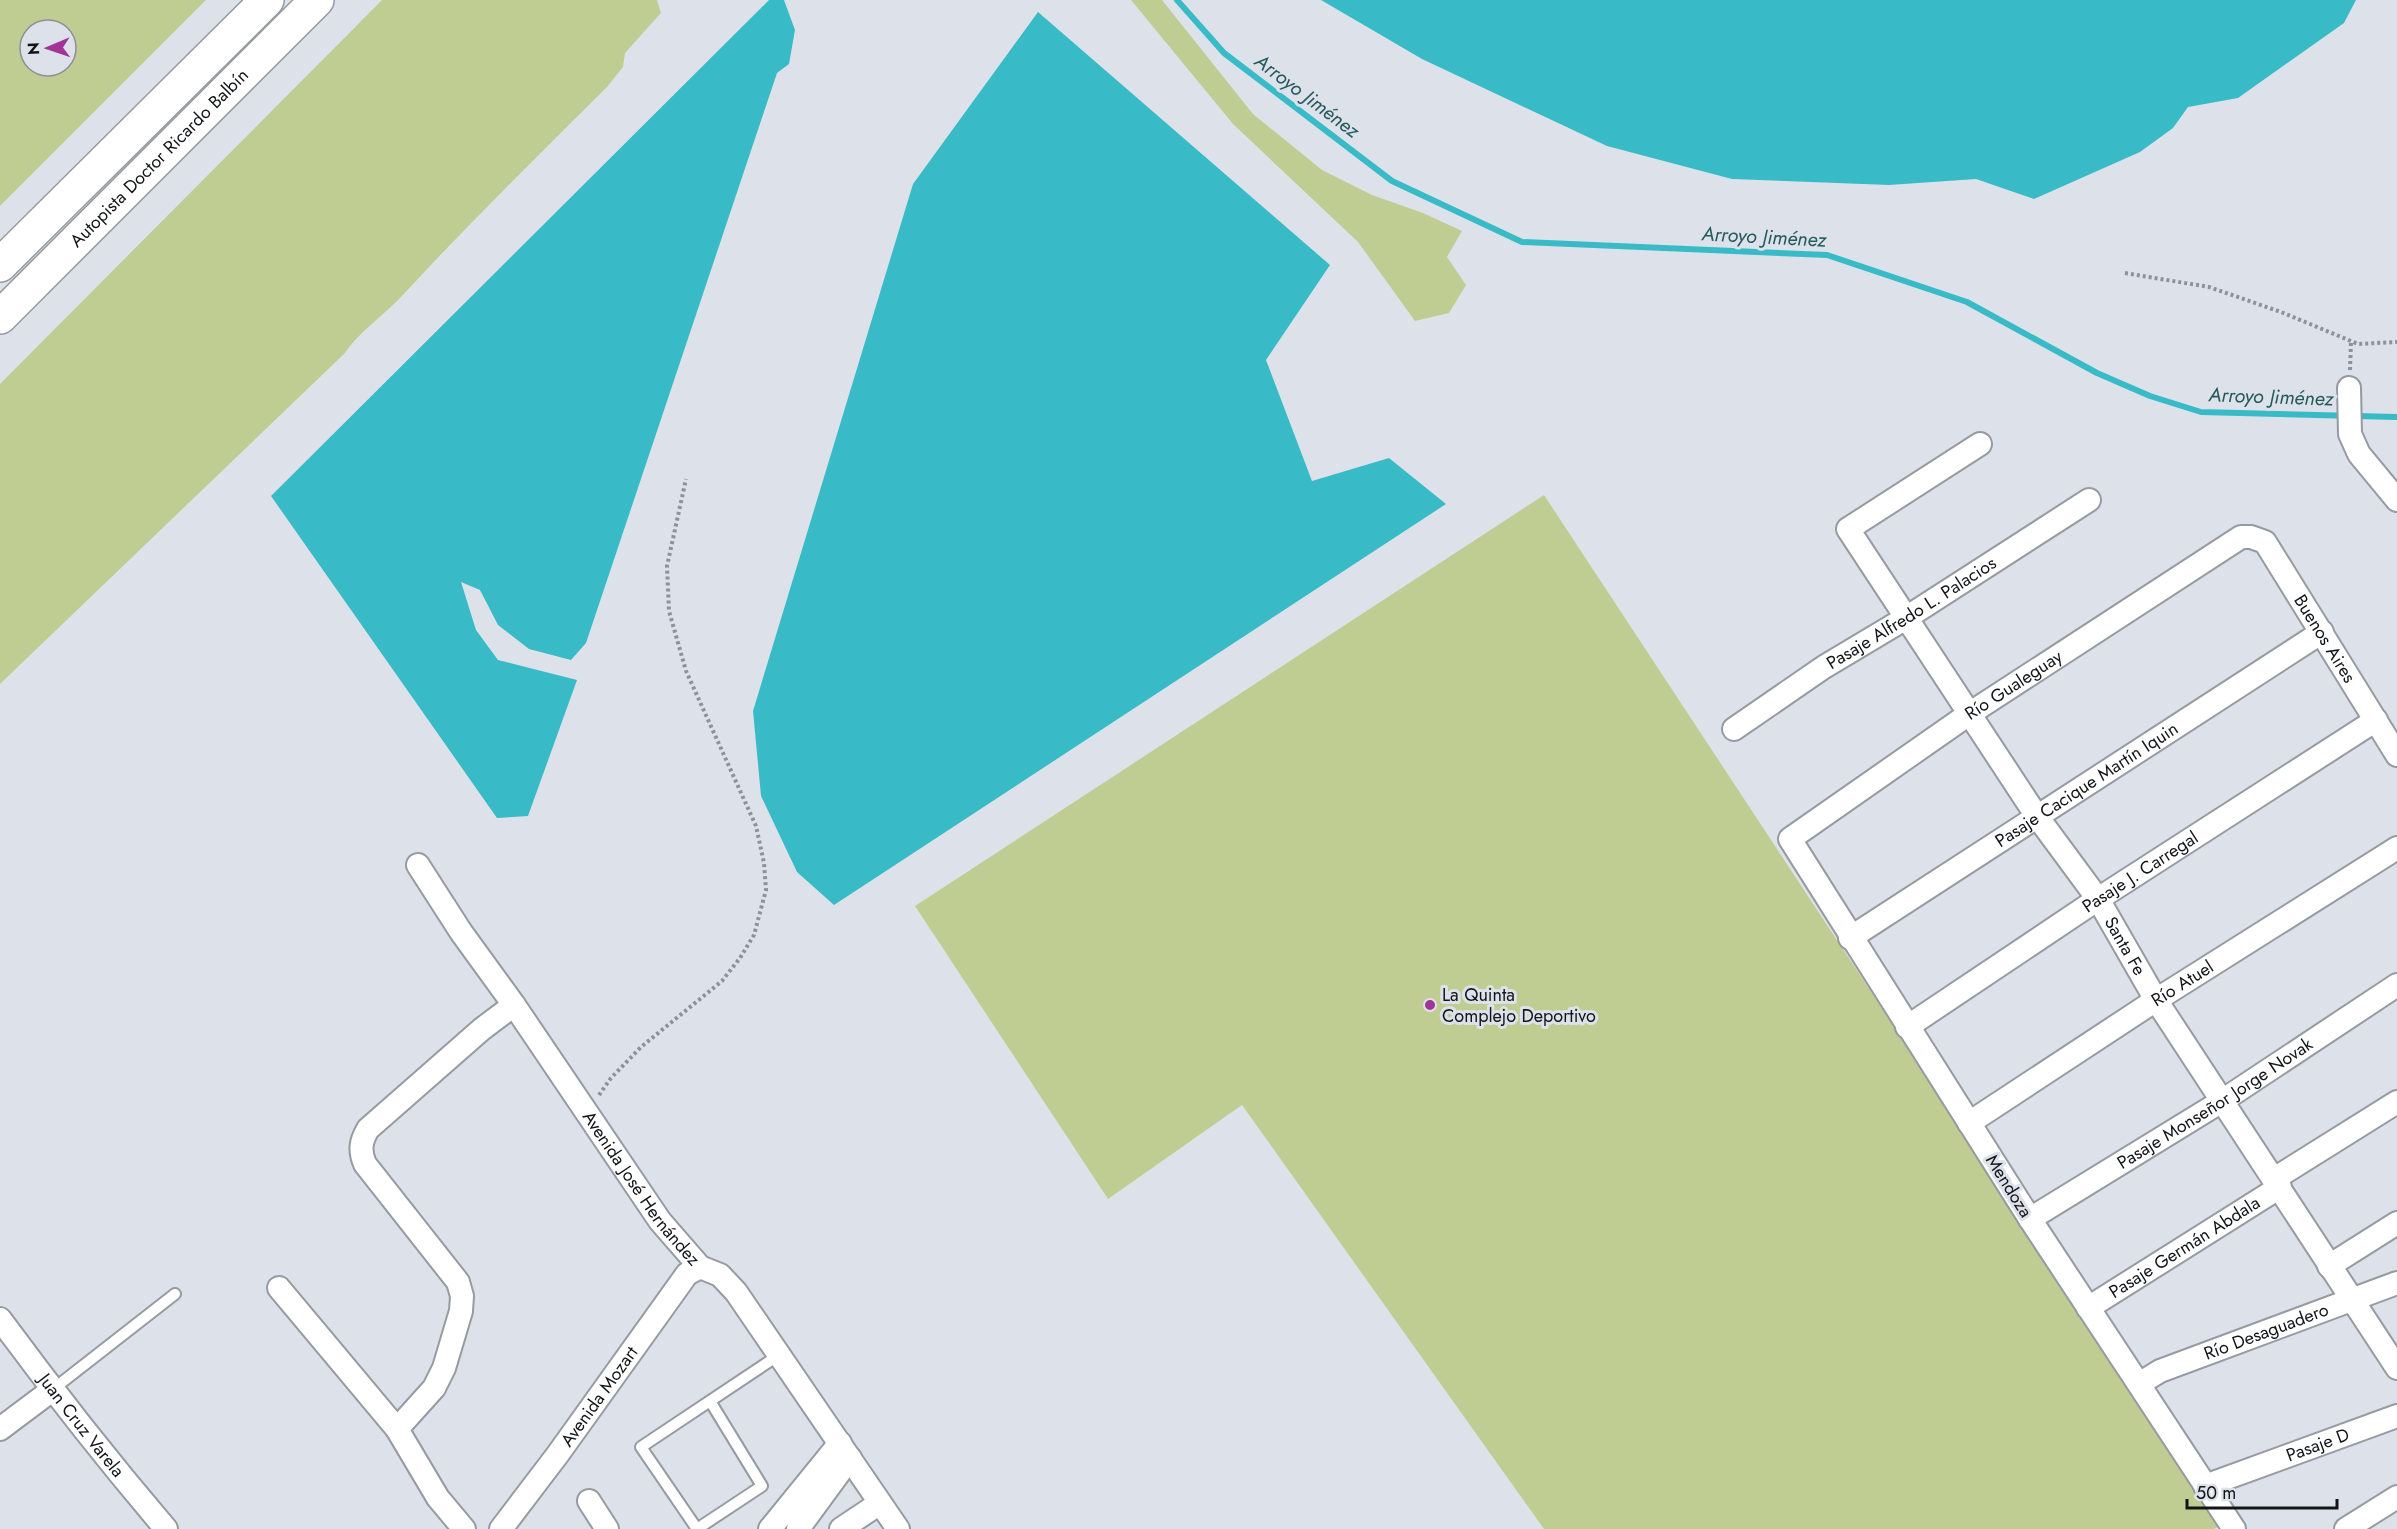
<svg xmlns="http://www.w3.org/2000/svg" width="2397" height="1529" viewBox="0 0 2397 1529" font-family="Jost,sans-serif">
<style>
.green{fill:#bfcd93;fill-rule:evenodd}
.water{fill:#38bbc6}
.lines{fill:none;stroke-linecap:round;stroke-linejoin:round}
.stream{stroke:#38bbc6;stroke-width:6}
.lane-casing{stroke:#959ba1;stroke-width:14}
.street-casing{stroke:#959ba1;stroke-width:26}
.highway-casing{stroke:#959ba1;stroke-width:36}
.path{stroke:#8e9298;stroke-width:4;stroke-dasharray:3 3;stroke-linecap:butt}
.lane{stroke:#fff;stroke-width:10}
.street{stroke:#fff;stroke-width:22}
.highway{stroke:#fff;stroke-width:33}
.poi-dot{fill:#a13596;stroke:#dde2ea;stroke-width:2}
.labels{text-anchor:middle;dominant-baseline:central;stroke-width:6;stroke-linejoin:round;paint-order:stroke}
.street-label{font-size:18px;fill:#121417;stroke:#dde2ea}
.poi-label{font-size:18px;fill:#121417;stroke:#dde2ea;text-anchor:start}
.water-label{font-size:20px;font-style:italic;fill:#23585d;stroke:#dde2ea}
</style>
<rect width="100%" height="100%" fill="#dde2ea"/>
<path class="green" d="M 0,0 L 206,0 L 0,206 ZM 30,30 L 66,30 L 66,66 L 30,66 Z
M 382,0 L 657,0 L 661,13 L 625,53 L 623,67 L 607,87 C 538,156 468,224 402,296 C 383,316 360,331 344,354 L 0,684 L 0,384 Z
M 1131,0 L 1162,0 L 1253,114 L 1322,170 L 1372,195 L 1423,213 L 1462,231 L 1447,257 L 1466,285 L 1449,313 L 1415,321 L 1358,242 L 1233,124 Z
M 1544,495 L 2222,1525 L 2214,1529 L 1544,1529 L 1242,1105 L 1108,1199 L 915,906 Z"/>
<path class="water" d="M 769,0 L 784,0 L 795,30 L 789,64 L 777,73 L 586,643 L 571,660 L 529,649 L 498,625 L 480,590 L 461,582 L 476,630 L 498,660 L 577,680 L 528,816 L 497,818 L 271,496 Z
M 1321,0 L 2356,0 L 2344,23 L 2238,98 L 2188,107 L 2173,128 L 2140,152 L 2034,199 L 1976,179 L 1889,185 L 1732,179 L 1607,146 L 1422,59 Z
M 1038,12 L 1330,265 L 1266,360 L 1312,481 L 1389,458 L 1446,504 L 834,905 L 797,872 L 761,796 L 753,711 L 913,184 Z"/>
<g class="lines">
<path class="stream" d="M 1177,0 L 1224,53 L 1392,181 L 1522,242 L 1827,255 L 1967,302 L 2097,373 L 2150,396 L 2201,412 L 2397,417"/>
<defs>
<path id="lane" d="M 52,1390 L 175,1294
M 697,1529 L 641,1447 L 779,1355
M 697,1529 L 762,1486 L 710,1401"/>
<g id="street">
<path d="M 2349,388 L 2350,434 L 2359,454 L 2397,500"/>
<path id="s1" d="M 1980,444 L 1848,529 L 2036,815 L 2098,899 L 2156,1000 L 2397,1368"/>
<path id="s2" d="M 1734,729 L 1824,667 L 1906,618 L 2089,500"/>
<path id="s3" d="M 418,865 L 461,932 L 514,1005 L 660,1221 L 700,1267 L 720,1275 L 736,1292 L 898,1529"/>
<path id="s4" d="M 1850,938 L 2322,632"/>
<path id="s5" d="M 1907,1027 L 2098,899 L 2376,720"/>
<path id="s6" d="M 1969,1123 L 2156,1000 L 2397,848"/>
<path d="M 2274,1179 L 2397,1102"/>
<path id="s7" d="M 2030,1219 L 2222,1101 L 2397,985"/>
<path d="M 2329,1266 L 2397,1223"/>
<path d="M 279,1288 L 397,1429 L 438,1498 L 464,1529"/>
<path id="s8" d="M 2088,1308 L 2280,1187"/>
<path id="s9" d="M 0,1319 C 53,1391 108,1461 166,1529"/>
<path id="s10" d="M 2139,1384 L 2160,1371 L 2397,1283"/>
<path d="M 0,1429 L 52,1390"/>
<path d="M 397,1429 L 434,1388 L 444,1368 L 461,1311 L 462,1296 L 458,1282 L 365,1164 C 359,1150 361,1141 368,1129 L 482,1029 L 514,1005"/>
<path id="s11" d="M 2205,1486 L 2397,1416"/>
<path d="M 589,1501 L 607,1529"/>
<path id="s12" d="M 501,1529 L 558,1454 L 687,1274 L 700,1267"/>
<path d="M 770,1529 L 840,1443"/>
<path d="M 798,1529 L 850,1458"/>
<path d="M 841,1529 L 880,1503"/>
<path id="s13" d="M 2234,1529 L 2030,1219 L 1790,839 L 1969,714 L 2241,537 L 2251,537 L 2265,542 L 2397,755"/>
<path d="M 2346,1529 L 2397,1497"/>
</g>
<g id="highway">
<path d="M 0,265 L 267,0"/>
<path id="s14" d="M 0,317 L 317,0"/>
</g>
</defs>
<use href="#lane" class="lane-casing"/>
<use href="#street" class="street-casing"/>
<use href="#highway" class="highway-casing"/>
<path class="path" d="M 2125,273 L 2209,287 L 2281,312 L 2358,344 L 2397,342
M 2350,370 L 2351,341
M 599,1095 L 611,1078 L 641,1047 L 722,981 L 740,958 L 754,935 L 766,890 L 764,863 L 756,826 L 686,671 L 669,611 L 667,566 L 686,479"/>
<use href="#lane" class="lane"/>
<use href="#street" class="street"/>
<use href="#highway" class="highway"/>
</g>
<circle class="poi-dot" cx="1430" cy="1005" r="6"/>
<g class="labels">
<g class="street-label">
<text stroke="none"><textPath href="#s14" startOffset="225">Autopista Doctor Ricardo Balbín</textPath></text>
<text stroke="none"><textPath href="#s2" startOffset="212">Pasaje Alfredo L. Palacios</textPath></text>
<text stroke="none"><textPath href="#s13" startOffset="1502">Buenos Aires</textPath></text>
<text stroke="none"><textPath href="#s13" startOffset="1092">Río Gualeguay</textPath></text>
<text stroke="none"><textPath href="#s4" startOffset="282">Pasaje Cacique Martín Iquin</textPath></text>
<text stroke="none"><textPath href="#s5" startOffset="280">Pasaje J. Carregal</textPath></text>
<text stroke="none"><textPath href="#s1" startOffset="658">Santa Fe</textPath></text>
<text stroke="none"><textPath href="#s6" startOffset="255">Río Atuel</textPath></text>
<text stroke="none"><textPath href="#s7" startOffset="218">Pasaje Monseñor Jorge Novak</textPath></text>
<text transform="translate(2009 1186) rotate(58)">Mendoza</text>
<text stroke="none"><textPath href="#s3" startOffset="393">Avenida José Hernández</textPath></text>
<text stroke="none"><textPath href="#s8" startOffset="114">Pasaje Germán Abdala</textPath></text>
<text stroke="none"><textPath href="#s10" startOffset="138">Río Desaguadero</textPath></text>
<text stroke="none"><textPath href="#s12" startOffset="165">Avenida Mozart</textPath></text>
<text stroke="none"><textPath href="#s9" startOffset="134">Juan Cruz Varela</textPath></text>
<text stroke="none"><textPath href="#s11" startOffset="120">Pasaje D</textPath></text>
</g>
<g class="poi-label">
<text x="1442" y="995">La Quinta<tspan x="1442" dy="21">Complejo Deportivo</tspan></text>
</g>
<g class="water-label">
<text transform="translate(1307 96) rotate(37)">Arroyo Jiménez</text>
<text transform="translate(1764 237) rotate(3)">Arroyo Jiménez</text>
<text transform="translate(2271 397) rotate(2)">Arroyo Jiménez</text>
</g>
</g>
<g transform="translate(48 48) rotate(268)"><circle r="28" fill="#dde2ea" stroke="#8c9096" stroke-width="1.5"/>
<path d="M0-4.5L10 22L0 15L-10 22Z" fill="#a13596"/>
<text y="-9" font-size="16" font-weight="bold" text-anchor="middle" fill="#121417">N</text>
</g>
<path d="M2187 1499v9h150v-9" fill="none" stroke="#121417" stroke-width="3"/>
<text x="2196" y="1499" font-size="18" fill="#121417" stroke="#dde2ea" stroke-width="4.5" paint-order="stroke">50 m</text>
</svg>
